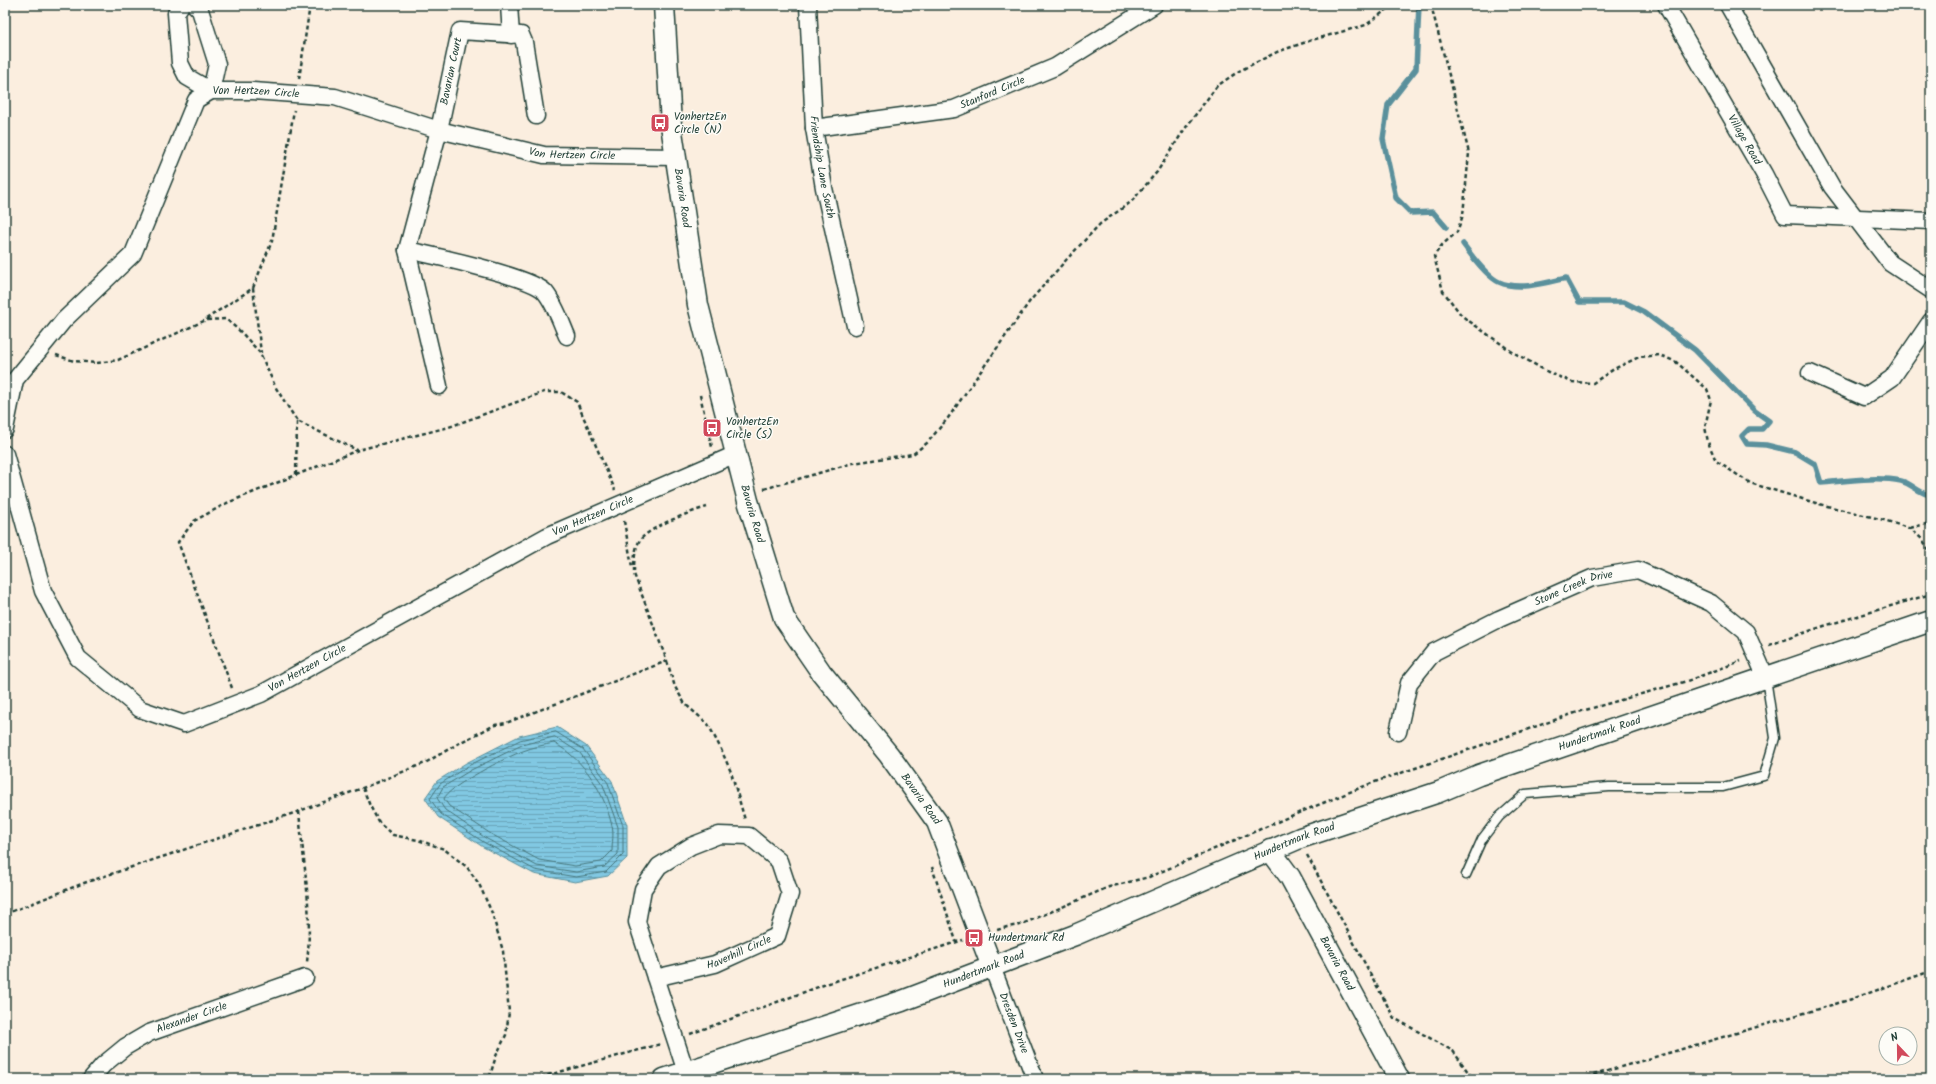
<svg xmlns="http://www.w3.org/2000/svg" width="1936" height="1084" viewBox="0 0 1936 1084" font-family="Kalam,sans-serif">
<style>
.water{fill:url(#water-rules);stroke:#5a909c}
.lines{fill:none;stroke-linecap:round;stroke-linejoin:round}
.shore{stroke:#46757a;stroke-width:1}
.stream{stroke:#5a909c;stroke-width:5.5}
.service-casing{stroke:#1f3d34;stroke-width:11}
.minor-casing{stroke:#1f3d34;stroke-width:19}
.tertiary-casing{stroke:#1f3d34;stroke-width:23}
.path{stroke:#1f3d34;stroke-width:2.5;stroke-dasharray:4 3;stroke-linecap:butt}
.service{stroke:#fdfcf7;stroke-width:8}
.minor{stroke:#fdfcf7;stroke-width:16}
.tertiary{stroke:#fdfcf7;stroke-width:20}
.labels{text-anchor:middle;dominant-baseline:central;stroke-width:3;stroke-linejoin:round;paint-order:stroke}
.street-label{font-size:11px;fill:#1f3d34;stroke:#fdfcf7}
.poi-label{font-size:11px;fill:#1f3d34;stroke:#fdfcf7;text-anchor:start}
</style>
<defs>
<pattern id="water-rules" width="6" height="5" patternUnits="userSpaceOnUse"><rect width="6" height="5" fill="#81c8e2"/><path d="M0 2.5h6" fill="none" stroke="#69a4b8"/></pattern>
</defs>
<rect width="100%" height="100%" fill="#fbeedf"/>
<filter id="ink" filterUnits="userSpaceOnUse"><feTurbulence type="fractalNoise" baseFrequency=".025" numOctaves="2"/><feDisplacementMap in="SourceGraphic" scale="8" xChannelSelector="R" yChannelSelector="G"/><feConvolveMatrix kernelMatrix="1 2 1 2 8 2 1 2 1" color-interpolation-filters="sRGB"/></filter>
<g filter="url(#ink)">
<path class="water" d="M 557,727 L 586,746 L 612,781 L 627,825 L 627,858 L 608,876 L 575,882 L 534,874 L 483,847 L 438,817 L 425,798 L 437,781 L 466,763 L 519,736 Z"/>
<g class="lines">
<path class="shore" d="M 556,732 L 583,749 L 608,783 L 623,826 L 623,855 L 606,872 L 576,877 L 535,870 L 485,843 L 441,814 L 430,799 L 440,784 L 468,766 L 520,740 Z
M 555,737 L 580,753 L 603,785 L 618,827 L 618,854 L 604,867 L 576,872 L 537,866 L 487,839 L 445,810 L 437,798 L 443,787 L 471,770 L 522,745 Z
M 554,743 C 585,760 604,792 612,826 C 614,834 612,843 612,851 L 601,862 L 575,866 L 539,860 L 491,834 L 449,806 L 444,799 C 447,787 509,756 523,751 C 533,747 544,745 554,743 Z"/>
<path class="stream" d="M 1419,5 L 1416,69 L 1388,105 L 1383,139 L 1396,198 L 1411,213 L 1433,212 L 1446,227
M 1463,244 C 1471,255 1486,276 1499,282 C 1519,291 1545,283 1566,278 L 1579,302 L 1624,302 L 1644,312 L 1695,350 L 1755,411 L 1769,421 L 1762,429 L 1749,429 L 1742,436 L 1747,444 L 1766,445 L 1795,452 L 1815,464 L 1821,483 C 1846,481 1876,476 1901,481 C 1913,484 1919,494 1931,495"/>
<defs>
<path id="service" d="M 1466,875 L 1482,839 L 1499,817 L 1525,794 L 1609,787 L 1723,787 L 1764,776 L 1775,738 L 1766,678"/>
<g id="minor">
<path d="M 181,5 L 176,13 L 180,63 L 187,77 L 211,91 L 217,64 L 200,10 L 195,5"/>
<path d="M 509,5 L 511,35"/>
<path id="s1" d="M 808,5 L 814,128 L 824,188 L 855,326"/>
<path id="s2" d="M 1666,5 L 1764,174 L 1785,215 L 1931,221"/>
<path d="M 1728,5 L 1832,187 L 1890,263 L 1931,290"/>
<path id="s3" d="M 814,128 L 954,109 L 1055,67 L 1154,5"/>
<path d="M 407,250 C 431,255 532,277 545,292 C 555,304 561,322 567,336"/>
<path d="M 1810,373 L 1864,397 L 1892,378 L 1931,321"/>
<path id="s4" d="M 439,386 L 407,250 L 439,130 L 460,31 L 521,35 L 524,42 L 536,116"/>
<path id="s5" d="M 5,429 L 15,380 L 64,320 L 133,254 L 196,100 L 211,91 L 253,91 L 335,97 L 439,130 L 544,155 L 676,157"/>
<path id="s6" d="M 5,454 L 43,591 L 78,658 L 140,709 L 184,724 L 261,694 L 547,536 L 736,454"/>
<path id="s7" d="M 1398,732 L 1409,683 L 1434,652 L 1499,619 L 1592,578 L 1638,570 L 1711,603 L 1746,632 L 1766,678"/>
<path id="s8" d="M 992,967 L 1035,1079"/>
<path id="s9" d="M 655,978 L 715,964 L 777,936 L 790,894 L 779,861 L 749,836 L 719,835 L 691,846 L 659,866 L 643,889 L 637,922 L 686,1072"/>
<path id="s10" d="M 91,1079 L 103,1065 L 125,1047 L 149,1033 L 305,978"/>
</g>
<g id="tertiary">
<path id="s11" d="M 664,5 L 671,125 L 698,305 L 748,501 L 784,618 L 821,672 L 889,755 L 937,822 L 992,967"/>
<path id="s12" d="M 1270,850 L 1290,877 L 1399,1079"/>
<path id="s13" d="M 664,1079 L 902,1001 L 1075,935 L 1300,838 L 1439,792 L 1479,775 L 1931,621"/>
</g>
</defs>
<use href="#service" class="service-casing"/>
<use href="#minor" class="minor-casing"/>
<use href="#tertiary" class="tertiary-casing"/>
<path class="path" d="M 1431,5 L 1469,153 L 1463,215 L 1457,232 L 1442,245 L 1434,256 L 1443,291 L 1462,316 L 1511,351 L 1548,372 L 1572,382 L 1593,383 L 1614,369 L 1639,357 L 1660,355 L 1676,362 L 1707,389 L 1711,400 L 1705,427 L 1708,442 L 1716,461 L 1750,483 L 1819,504 L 1884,520 L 1911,529 L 1922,539 L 1931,553
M 299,79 L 310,5
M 253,288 L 272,241 L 294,110
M 206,319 L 253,288 L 261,353
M 56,355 L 74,361 L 97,363 L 118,360 L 206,320 L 226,319 L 242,333 L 260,353 L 276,388 L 297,421 L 357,450
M 700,395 L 712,447
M 296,475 L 297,421
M 764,489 L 853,463 L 913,454 L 927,443 L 948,418 L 1030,301 L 1067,259 L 1100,224 L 1131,202 L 1157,172 L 1184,130 L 1217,86 L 1239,71 L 1277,52 L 1312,40 L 1366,25 L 1393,5
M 624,521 L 632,567
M 1910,528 L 1926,524 L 1931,526
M 1769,645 L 1824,626 L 1931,594
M 667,661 L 675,687 L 685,704 L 708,724 L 720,747 L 731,772 L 745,820
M 232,688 L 178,542 L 194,521 L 227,503 L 358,450 L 449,427 L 544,392 L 561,392 L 577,402 L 615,490
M 363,788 L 370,806 L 380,824 L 393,835 L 418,840 L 444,849 L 467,867 L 479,884 L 492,913 L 503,951 L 509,1012 L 506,1035 L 496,1056 L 489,1079
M 299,811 C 303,862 313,912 307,962
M 1307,855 L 1394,1018 L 1453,1051 L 1473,1079
M 932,867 L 956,941
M 5,914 L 84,883 L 291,814 L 360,789 L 425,763 L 461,742 L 495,725 L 506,723 L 667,661 L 634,574 C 634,564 634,549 640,540 C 651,526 690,512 707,507
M 997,930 L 1007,927 L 1020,925 L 1109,887 L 1149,877 L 1291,816 L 1372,783 L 1575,713 L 1687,681 L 1741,661
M 690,1034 L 829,983 L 963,940
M 534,1079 L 661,1044
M 1580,1079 L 1852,999 L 1931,971"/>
<use href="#service" class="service"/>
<use href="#minor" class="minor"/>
<use href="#tertiary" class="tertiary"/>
</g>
</g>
<defs>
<symbol id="bus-square" viewBox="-11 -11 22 22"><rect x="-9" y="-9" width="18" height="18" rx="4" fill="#d1495b" stroke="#fdfcf7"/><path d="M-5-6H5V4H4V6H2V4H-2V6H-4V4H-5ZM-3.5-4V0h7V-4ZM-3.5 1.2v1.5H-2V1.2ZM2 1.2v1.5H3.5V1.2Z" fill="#fff"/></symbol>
</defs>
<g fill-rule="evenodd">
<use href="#bus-square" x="649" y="112" width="22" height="22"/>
<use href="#bus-square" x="701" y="417" width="22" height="22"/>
<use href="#bus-square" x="963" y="927" width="22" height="22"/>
</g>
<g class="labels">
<g class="street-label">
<text stroke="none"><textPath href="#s4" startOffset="324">Bavarian Court</textPath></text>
<text stroke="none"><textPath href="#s3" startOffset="183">Stanford Circle</textPath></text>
<text stroke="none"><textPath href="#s5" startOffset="452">Von Hertzen Circle</textPath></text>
<text stroke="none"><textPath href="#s2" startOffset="156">Village Road</textPath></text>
<text stroke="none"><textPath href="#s5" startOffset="776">Von Hertzen Circle</textPath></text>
<text stroke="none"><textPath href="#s1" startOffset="163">Friendship Lane South</textPath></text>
<text stroke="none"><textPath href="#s11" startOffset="194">Bavaria Road</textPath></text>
<text stroke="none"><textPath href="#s11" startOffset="518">Bavaria Road</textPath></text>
<text stroke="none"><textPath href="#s6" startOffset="804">Von Hertzen Circle</textPath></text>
<text stroke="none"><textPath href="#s7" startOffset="244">Stone Creek Drive</textPath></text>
<text stroke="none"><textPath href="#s6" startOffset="480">Von Hertzen Circle</textPath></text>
<text stroke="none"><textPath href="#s13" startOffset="998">Hundertmark Road</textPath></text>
<text stroke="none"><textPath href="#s11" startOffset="854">Bavaria Road</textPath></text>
<text stroke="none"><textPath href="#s13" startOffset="674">Hundertmark Road</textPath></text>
<text stroke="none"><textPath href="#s9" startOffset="88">Haverhill Circle</textPath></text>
<text stroke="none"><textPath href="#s12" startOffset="132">Bavaria Road</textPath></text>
<text stroke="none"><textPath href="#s13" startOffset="338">Hundertmark Road</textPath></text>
<text stroke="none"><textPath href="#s10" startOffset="120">Alexander Circle</textPath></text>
<text stroke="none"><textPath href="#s8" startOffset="60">Dresden Drive</textPath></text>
</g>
<g class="poi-label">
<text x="674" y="117">VonhertzEn<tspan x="674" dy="13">Circle (N)</tspan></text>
<text x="726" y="422">VonhertzEn<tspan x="726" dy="13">Circle (S)</tspan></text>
<text x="988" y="938">Hundertmark Rd</text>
</g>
</g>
<rect width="1936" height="1084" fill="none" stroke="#fdfcf7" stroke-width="20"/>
<rect x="10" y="10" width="1916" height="1064" fill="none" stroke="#1f3d34" stroke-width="1.5" filter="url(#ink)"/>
<g transform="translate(1898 1046) rotate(338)"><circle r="19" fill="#fdfcf7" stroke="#a4b0a9"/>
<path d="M0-3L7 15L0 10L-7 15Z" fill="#d1495b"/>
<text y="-6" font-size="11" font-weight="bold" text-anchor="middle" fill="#1f3d34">N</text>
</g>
</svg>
